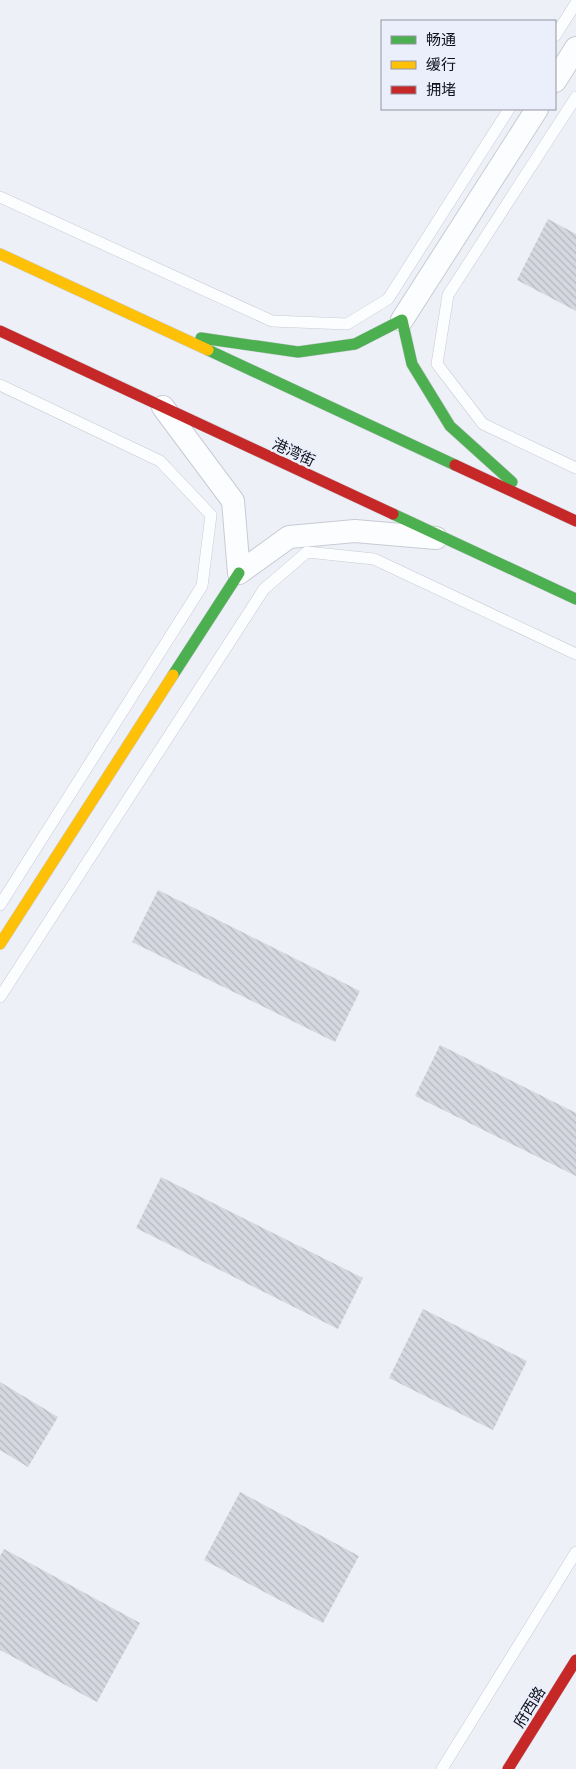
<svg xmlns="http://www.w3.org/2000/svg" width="576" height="1769" viewBox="0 0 576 1769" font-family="'PT Sans','Noto Sans SC',sans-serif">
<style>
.building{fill:url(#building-back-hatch)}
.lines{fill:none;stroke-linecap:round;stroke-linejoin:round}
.lane-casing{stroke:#c9cbd4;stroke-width:12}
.street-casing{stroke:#c9cbd4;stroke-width:24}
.fast-casing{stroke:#c9cbd4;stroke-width:12}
.slow-casing{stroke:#c9cbd4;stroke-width:12}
.jam-casing{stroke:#c9cbd4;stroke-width:12}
.lane{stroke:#fcfdfe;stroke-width:11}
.street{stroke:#fcfdfe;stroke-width:22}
.fast{stroke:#4caf50;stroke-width:11}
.slow{stroke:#ffc107;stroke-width:11}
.jam{stroke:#c62828;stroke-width:11}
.labels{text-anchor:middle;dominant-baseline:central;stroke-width:5;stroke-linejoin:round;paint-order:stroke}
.street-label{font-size:15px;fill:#0d0f19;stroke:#ebeefb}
</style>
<defs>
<pattern id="building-back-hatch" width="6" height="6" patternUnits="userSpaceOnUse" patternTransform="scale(1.25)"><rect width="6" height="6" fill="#d6d8e1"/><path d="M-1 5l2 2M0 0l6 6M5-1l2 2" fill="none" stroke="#b6b8c0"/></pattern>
</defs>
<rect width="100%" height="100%" fill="#eef0f8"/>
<path class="building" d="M 548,219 L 576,234 L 576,311 L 517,280 Z
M 158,890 L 360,991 L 335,1042 L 132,942 Z
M 440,1045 L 576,1113 L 576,1176 L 415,1096 Z
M 161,1177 L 363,1278 L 338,1329 L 136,1228 Z
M 423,1309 L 527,1361 L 493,1430 L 389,1378 Z
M 0,1382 L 58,1417 L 28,1467 L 0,1450 Z
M 240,1492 L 359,1556 L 323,1623 L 204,1560 Z
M 4,1549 L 140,1623 L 97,1702 L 0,1650 L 0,1556 Z"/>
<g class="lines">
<defs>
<path id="lane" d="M 555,36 L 576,3
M 576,97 L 448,295 L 437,364 L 483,424 L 576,468
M 0,197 L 272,321 L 347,324 L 388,299 L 509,109
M 0,385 L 160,461 L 211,515 L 202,586 L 0,905
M 0,997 L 264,589 L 307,552 L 374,559 L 576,654
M 442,1769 L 576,1552"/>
<path id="street" d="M 555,81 L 576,48
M 402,320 L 537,109
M 163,407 L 233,501 L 239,573 L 289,537 L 355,531 L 436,538"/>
<path id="fast" d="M 201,338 L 298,352 L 355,344 L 402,320 L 412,364 L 450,426 L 512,482
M 208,350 L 455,465
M 393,514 L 576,599
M 173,675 L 239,573"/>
<path id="slow" d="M 0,254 L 208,350
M 0,944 L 173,675"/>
<path id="jam" d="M 0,331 L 393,514
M 455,465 L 576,521
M 508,1769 L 576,1660"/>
</defs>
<use href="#lane" class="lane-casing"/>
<use href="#street" class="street-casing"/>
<use href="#fast" class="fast-casing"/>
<use href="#slow" class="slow-casing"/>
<use href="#jam" class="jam-casing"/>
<use href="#lane" class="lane"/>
<use href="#street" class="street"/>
<use href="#fast" class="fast"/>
<use href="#slow" class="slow"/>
<use href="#jam" class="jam"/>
</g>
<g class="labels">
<g class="street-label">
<text transform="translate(294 452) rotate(25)">港湾街</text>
<text transform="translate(529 1707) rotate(-58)">府西路</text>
</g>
</g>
<rect x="381" y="20" width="175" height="90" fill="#ebeefb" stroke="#9295a1"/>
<rect x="391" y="36" width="25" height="8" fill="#4caf50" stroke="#9295a1"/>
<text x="426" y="45" font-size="15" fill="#0d0f19">畅通</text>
<rect x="391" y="61" width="25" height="8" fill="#ffc107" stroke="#9295a1"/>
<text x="426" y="70" font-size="15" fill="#0d0f19">缓行</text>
<rect x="391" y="86" width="25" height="8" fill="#c62828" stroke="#9295a1"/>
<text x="426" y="95" font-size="15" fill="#0d0f19">拥堵</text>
</svg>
